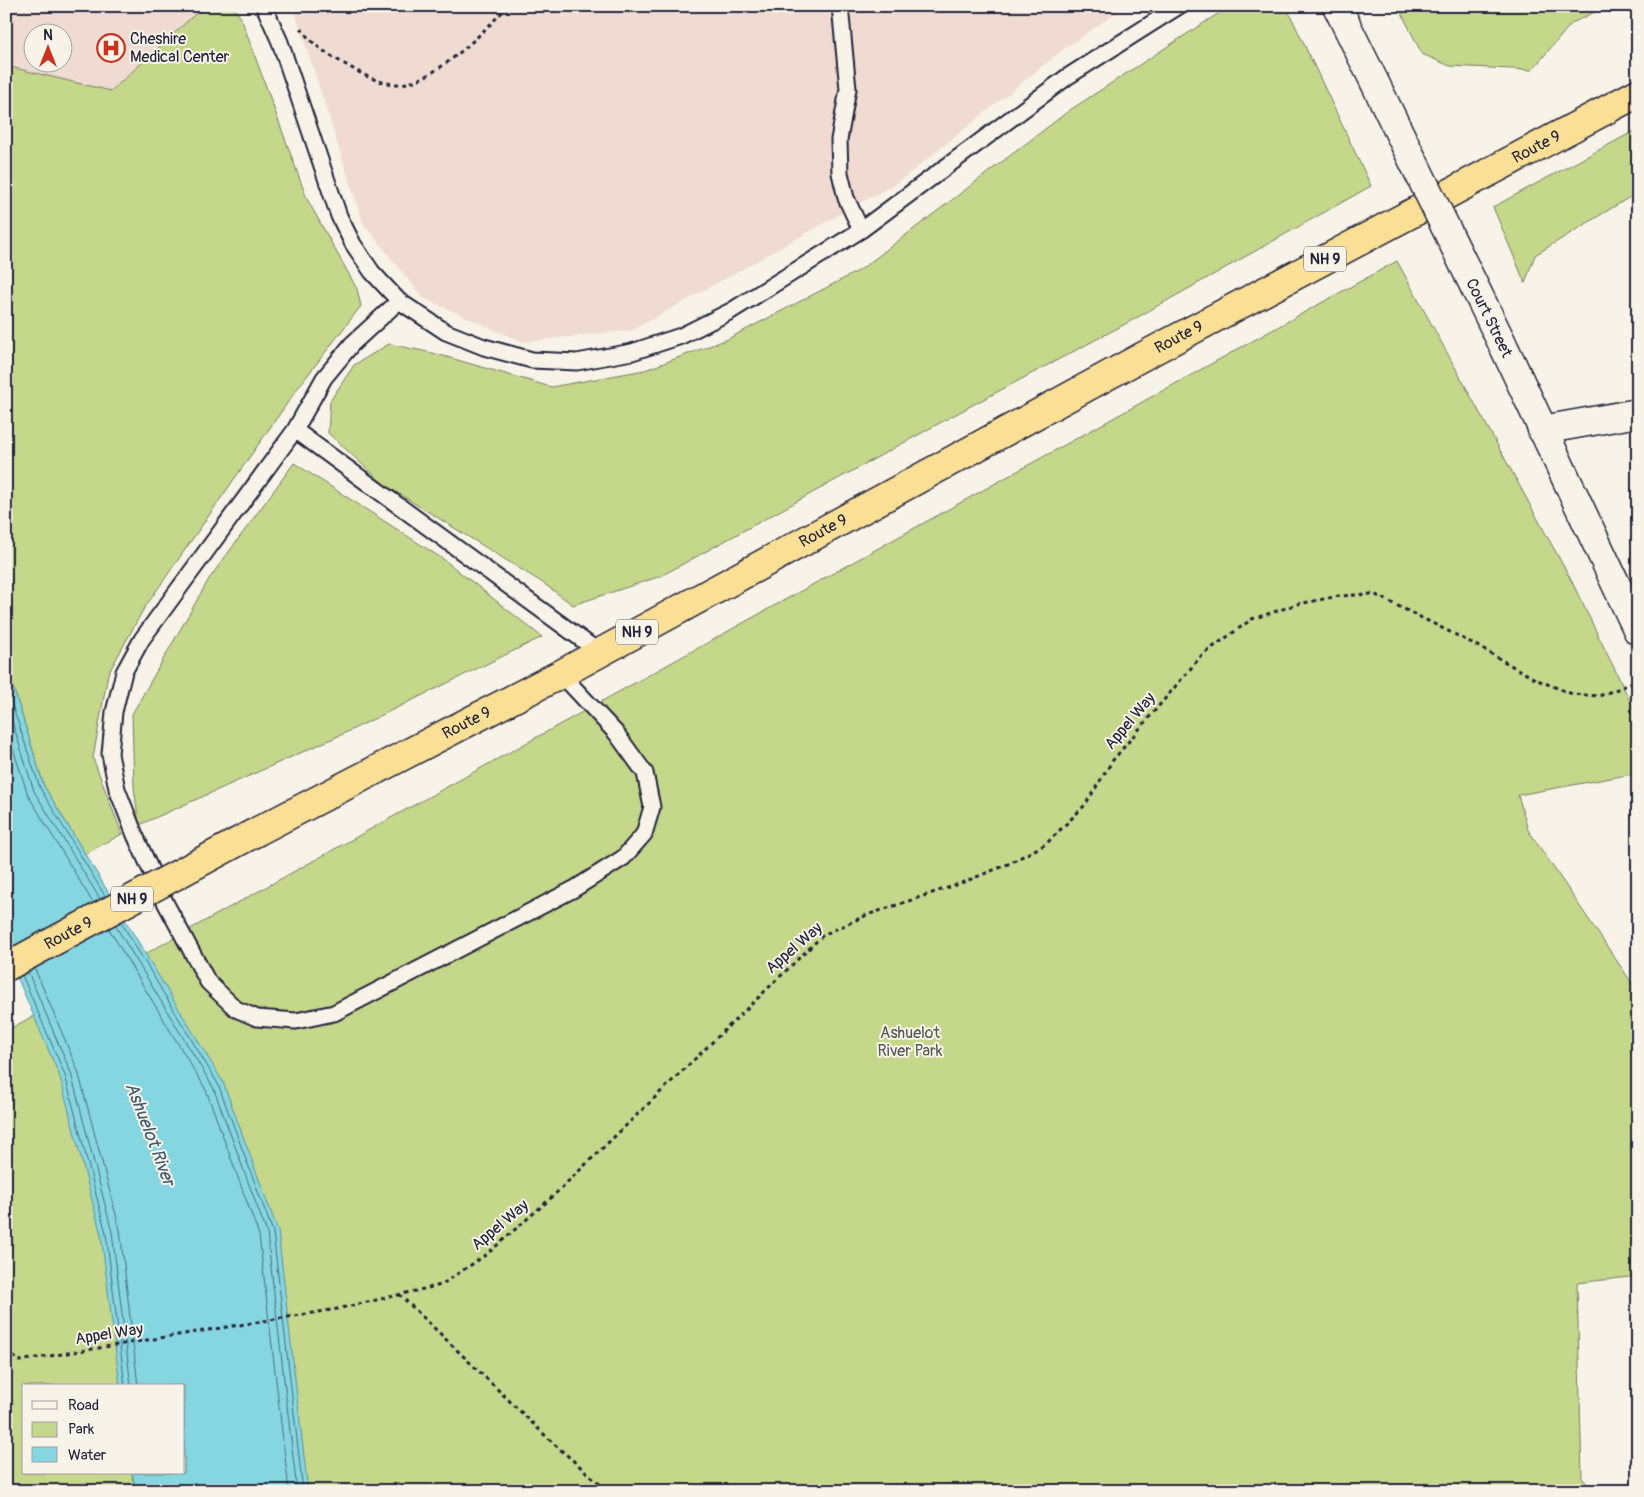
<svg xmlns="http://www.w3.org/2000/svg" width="1644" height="1497" viewBox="0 0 1644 1497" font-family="Pangolin,sans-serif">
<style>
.built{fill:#efdbd1;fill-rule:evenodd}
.green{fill:#c5d78b;stroke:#747c63;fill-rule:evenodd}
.water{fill:#85d6e0;stroke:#5d8e9e}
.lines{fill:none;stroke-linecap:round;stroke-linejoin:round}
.shore{stroke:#4a6a7d;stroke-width:1}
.service-casing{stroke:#22223b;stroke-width:19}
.minor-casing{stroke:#22223b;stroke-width:31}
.secondary-casing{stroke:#22223b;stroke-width:31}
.trunk-casing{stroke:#22223b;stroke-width:31}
.path{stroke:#22223b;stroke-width:3;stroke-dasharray:4 4;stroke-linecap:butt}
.service{stroke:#f7f3e8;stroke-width:15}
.minor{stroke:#f7f3e8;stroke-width:28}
.secondary{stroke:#f7f3e8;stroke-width:28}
.trunk{stroke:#fadf96;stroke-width:28}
.secondary-bridge-casing{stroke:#22223b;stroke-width:31;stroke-linecap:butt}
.trunk-bridge-casing{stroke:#22223b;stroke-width:31;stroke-linecap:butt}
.secondary-bridge{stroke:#f7f3e8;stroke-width:28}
.trunk-bridge{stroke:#fadf96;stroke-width:28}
.labels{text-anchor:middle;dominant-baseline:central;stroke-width:4;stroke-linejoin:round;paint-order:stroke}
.shield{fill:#f7f3e8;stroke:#62616f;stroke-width:1}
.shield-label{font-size:15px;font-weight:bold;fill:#22223b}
.poi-label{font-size:16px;fill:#22223b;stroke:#f7f3e8;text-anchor:start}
.street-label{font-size:16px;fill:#22223b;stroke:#f7f3e8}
.park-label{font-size:16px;fill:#535853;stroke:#f7f3e8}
.water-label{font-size:18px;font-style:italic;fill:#40586d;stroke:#f7f3e8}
</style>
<rect width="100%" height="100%" fill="#f7f3e8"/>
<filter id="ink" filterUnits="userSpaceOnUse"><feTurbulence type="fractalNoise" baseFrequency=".02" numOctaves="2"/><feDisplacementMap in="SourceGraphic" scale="10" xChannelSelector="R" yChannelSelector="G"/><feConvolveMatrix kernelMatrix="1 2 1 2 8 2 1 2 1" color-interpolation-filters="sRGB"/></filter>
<g filter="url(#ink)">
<path class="built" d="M 6,6 L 204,6 L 111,91 L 6,66 ZM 32,32 L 62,32 L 62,62 L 32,62 Z
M 293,6 L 1126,6 L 1061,51 L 900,181 L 633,330 L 522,342 L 423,298 L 363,223 Z"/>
<path class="green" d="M 204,6 L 233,6 L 241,18 L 307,199 L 357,289 L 361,306 L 297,389 L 143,610 L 108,674 L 93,758 L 122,834 L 85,854 L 44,786 L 14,690 L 6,678 L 6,66 L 111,91 Z
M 1235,6 L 1286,6 L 1371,186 L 1129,322 L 967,408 L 661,576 L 573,605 L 543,583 L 385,485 L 328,433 L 330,401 L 354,365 L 389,344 L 433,353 L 551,387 L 645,370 L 728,339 L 860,270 L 1070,110 L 1216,15 Z
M 1398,6 L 1607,6 L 1572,23 L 1532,70 L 1450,66 L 1422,54 Z
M 1638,129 L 1638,192 L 1535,255 L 1525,283 L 1493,207 Z
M 1397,261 L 1571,580 L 1638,717 L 1638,773 L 1518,795 L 1528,830 L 1638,992 L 1638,1276 L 1577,1283 L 1582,1478 L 1594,1491 L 163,1491 L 132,1476 L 136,1491 L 6,1491 L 6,1031 ZM 24,1386 L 184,1386 L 184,1473 L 24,1473 Z
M 294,463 L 443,559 L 542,637 L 345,733 L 139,825 L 134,787 L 132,714 L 209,579 Z"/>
<path class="water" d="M 6,678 L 14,690 L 44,786 L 223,1082 L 278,1231 L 308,1491 L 136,1491 L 132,1473 L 184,1473 L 184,1386 L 120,1386 L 101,1235 L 60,1077 L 6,951 Z"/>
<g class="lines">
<path class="shore" d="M 6,687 L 40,788 L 105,896
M 6,702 L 34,791 L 100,899
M 6,727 L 28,795 L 93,903
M 121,922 L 218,1084 L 273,1232 L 303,1491
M 115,925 L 213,1087 L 267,1233 L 297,1491
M 109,929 L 206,1090 L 259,1235 L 289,1491
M 35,969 L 78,1071 L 120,1230 L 138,1386
M 28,972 L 71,1073 L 112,1232 L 131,1386
M 22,975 L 65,1075 L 106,1233 L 125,1386"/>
<defs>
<path id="service" d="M 264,6 L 280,42 L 339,216 L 353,244 L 372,272 L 399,301 L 446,332 L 484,347 L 532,360 L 577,362 L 632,352 L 681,336 L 731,311 L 861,230
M 840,6 L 848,89 L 839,140 L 840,173 L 846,198 L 861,230 L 1067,77 L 1179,6
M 399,301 L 352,344 L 324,378 L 295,430 L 142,639 L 124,672 L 114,712 L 110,754 L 117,789 L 135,835 L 166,904 L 208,982 L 236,1009 L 257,1018 L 296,1021 L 334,1013 L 574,889 L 623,858 L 644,834 L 652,807 L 645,773 L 616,733 L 561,674
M 295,430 L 599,652"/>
<path id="minor" d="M 1542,430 L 1638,413"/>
<path id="secondary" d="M 1337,6 L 1374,81
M 1502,343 L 1638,631"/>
<g id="trunk">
<path id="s1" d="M 258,831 L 561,674 L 1149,353 L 1638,93"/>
</g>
</defs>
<use href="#service" class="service-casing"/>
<use href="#minor" class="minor-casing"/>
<use href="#secondary" class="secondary-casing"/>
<use href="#trunk" class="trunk-casing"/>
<path class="path" d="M 301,28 C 312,46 331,56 348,66 C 364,75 379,84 398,84 C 434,84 484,31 508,6
M 399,1294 L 553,1443 L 608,1491
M 6,1351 L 19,1361 L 337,1309 L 441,1285 L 487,1254 L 551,1198 L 823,935 L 867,915 L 956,885 L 1004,866 L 1046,844 L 1085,805 L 1113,760 L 1202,655 L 1252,619 L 1298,604 L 1339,596 L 1374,594 L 1472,643 L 1535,679 L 1572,694 L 1599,696 L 1638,681"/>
<use href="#service" class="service"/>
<use href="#minor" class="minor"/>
<use href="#secondary" class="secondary"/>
<use href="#trunk" class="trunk"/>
<defs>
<path id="secondary-bridge" d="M 1374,81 L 1502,343"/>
<g id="trunk-bridge">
<path id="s2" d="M 6,967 L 258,831"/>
</g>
</defs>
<use href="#secondary-bridge" class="secondary-bridge-casing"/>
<use href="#trunk-bridge" class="trunk-bridge-casing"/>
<use href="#secondary-bridge" class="secondary-bridge"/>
<use href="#trunk-bridge" class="trunk-bridge"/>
</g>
</g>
<defs>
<symbol id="hospital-ring" viewBox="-11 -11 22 22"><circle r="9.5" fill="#f7f3e8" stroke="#c8321e" stroke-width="1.5"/><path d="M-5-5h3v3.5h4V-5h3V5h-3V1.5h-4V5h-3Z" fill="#c8321e"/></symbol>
</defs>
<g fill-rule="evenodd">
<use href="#hospital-ring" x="95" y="32" width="32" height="32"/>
</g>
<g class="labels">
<g class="shield">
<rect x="1304" y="246.5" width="42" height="25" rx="4"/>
<rect x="616" y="619.5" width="42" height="25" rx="4"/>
<rect x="111" y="886.5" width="42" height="25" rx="4"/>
</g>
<g class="shield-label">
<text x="1325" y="259">NH 9</text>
<text x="637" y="632">NH 9</text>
<text x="132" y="899">NH 9</text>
</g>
<g class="poi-label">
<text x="130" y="39">Cheshire<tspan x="130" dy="18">Medical Center</tspan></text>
</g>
<g class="street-label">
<text stroke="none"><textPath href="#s1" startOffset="1450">Route 9</textPath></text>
<text transform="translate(1489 318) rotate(64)">Court Street</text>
<text stroke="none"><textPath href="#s1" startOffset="1045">Route 9</textPath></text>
<text stroke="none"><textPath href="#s1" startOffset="640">Route 9</textPath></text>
<text transform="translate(1130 721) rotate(-50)">Appel Way</text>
<text stroke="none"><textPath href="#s1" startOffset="235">Route 9</textPath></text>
<text stroke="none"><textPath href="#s2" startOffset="71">Route 9</textPath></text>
<text transform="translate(794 948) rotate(-41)">Appel Way</text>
<text transform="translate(500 1225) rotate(-40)">Appel Way</text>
<text transform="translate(109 1334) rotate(-9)">Appel Way</text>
</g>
<g class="park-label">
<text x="910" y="1033">Ashuelot<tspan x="910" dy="18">River Park</tspan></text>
</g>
<g class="water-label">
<text transform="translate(150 1134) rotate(69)">Ashuelot River</text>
</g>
</g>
<rect width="1644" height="1497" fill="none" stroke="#f7f3e8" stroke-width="25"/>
<rect x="12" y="12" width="1619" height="1472" fill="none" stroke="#22223b" stroke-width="2" filter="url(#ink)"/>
<rect x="22" y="1384" width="162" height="90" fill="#f7f3e8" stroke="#a29fa3"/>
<rect x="32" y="1401" width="25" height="8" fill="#f7f3e8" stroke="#a29fa3"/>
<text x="68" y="1410" font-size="15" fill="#22223b">Road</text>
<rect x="32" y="1422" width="25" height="15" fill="#c5d78b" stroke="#a29fa3"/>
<text x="68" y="1434" font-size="15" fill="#22223b">Park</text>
<rect x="32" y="1447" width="25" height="15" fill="#85d6e0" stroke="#a29fa3"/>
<text x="68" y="1460" font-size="15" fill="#22223b">Water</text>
<g transform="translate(48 48)"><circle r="24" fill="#f7f3e8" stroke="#a29fa3"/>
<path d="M0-4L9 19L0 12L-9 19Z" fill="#c8321e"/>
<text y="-8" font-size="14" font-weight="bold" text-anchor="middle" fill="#22223b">N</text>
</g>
</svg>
